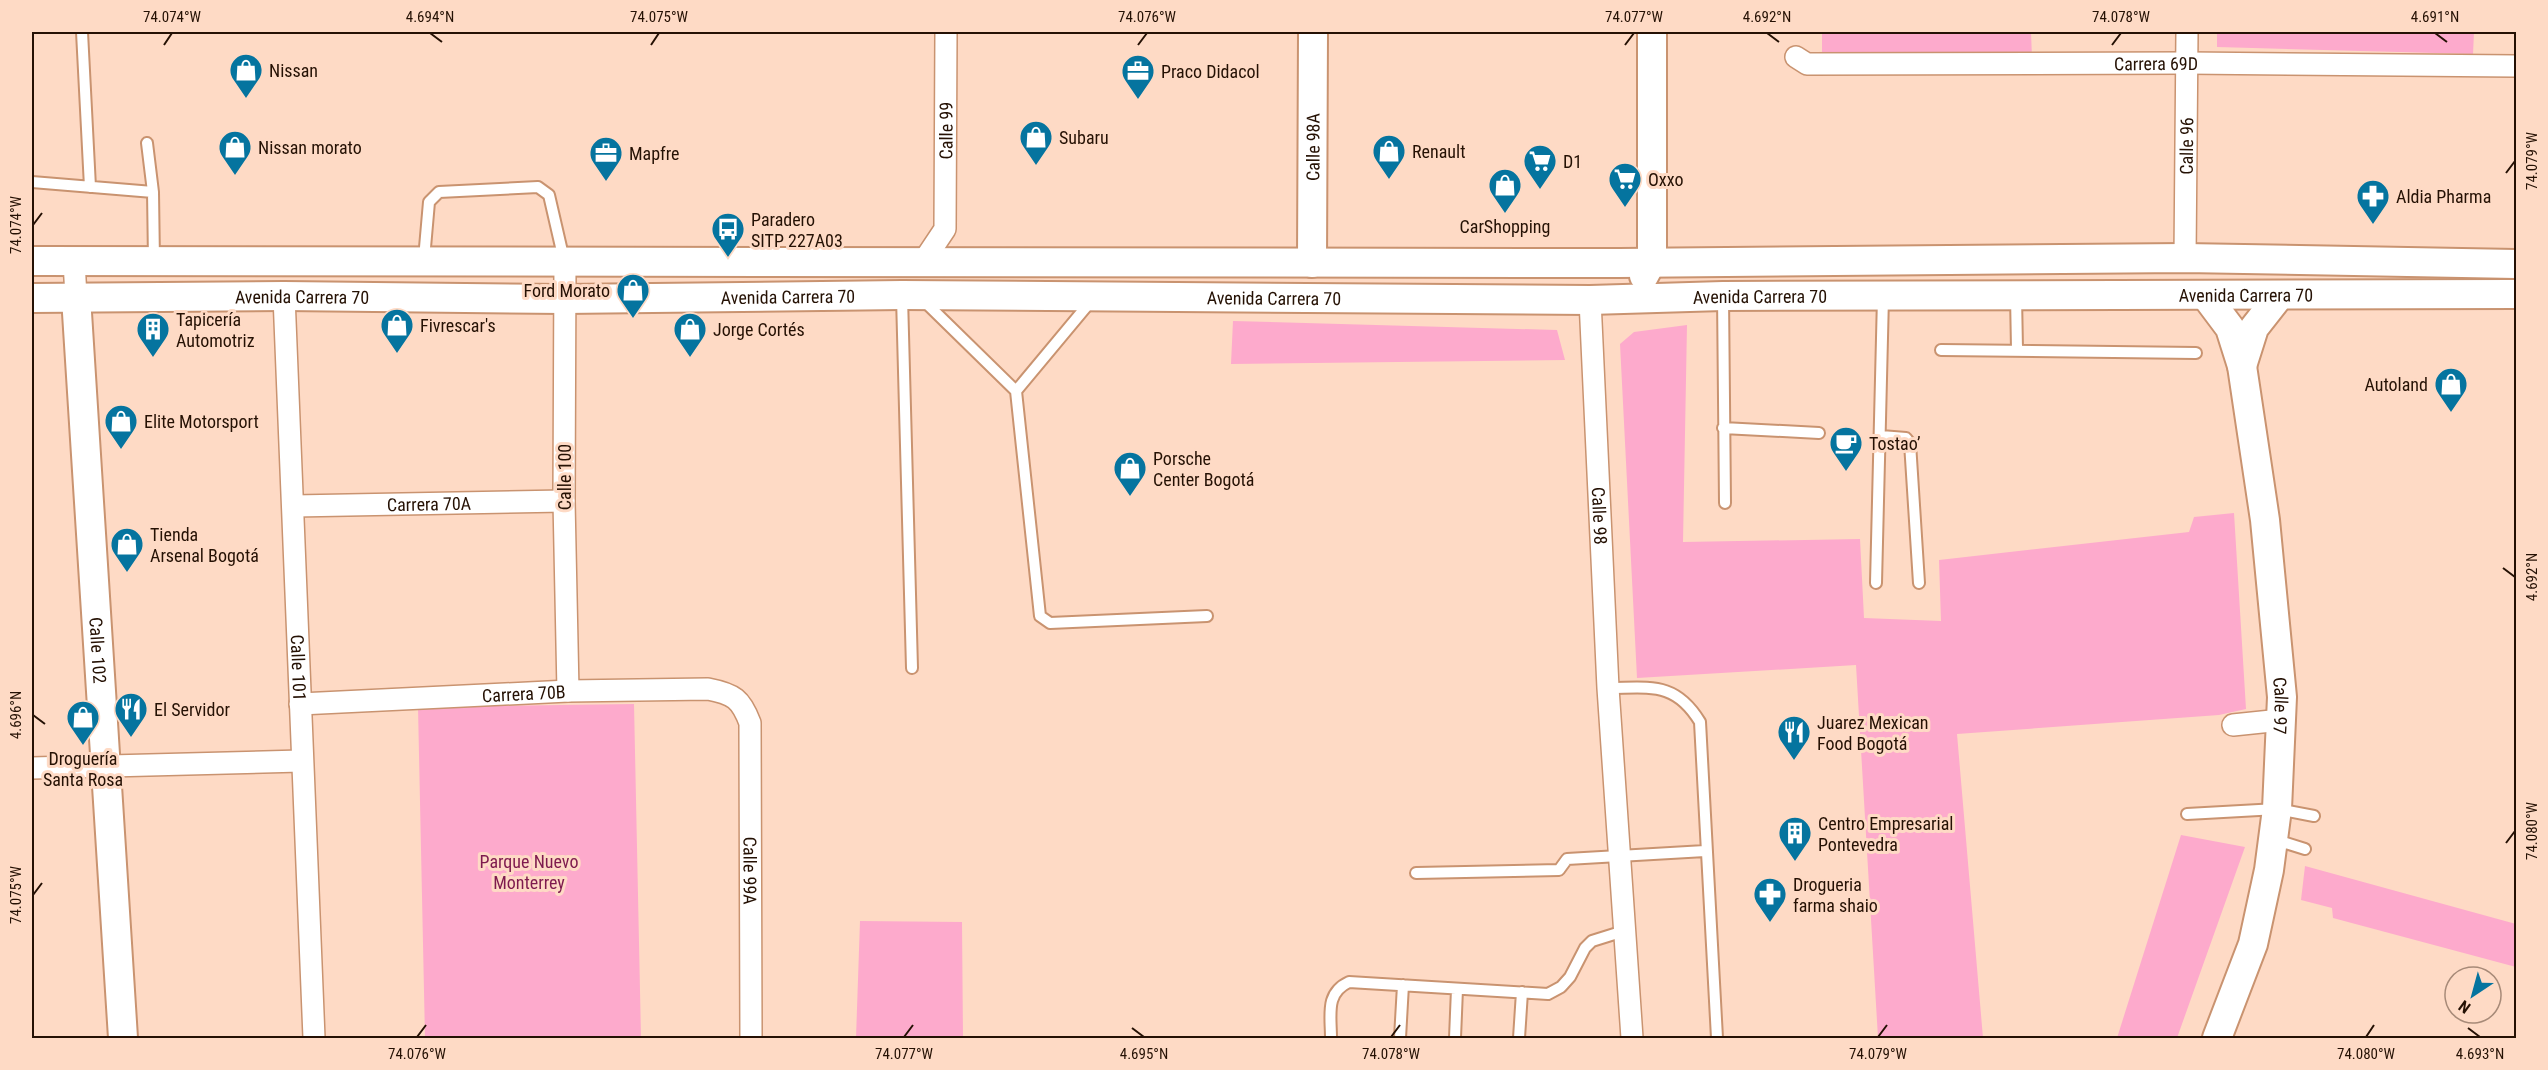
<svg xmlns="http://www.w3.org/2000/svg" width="2548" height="1070" viewBox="0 0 2548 1070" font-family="'Roboto Condensed',sans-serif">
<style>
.green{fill:#fdaacc}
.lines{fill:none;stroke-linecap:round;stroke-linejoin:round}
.lane-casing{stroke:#c99370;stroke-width:14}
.street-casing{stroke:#c99370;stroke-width:24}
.secondary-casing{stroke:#c99370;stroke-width:32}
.lane{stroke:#fff;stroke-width:10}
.street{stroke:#fff;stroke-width:21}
.secondary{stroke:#fff;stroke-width:28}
.ticks{fill:none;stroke:#251104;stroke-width:2}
.labels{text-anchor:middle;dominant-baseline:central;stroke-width:6;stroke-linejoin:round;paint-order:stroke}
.street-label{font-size:18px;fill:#251104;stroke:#fedac5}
.poi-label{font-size:18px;fill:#251104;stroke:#fedac5;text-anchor:start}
.park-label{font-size:18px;fill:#7e1a4e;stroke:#fedac5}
.neatline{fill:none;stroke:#251104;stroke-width:2}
.ticks-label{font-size:15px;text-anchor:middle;fill:#251104}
</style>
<rect width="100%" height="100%" fill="#fedac5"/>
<path class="green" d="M 1822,32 L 2031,32 L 2032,58 L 1822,57 Z
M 2217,32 L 2474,32 L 2473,54 L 2217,47 Z
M 1233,321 L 1557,330 L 1565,360 L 1231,364 Z
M 1687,325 L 1683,542 L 1860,539 L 1864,618 L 1941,621 L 1939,560 L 2189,532 L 2194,517 L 2234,513 L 2246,709 L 2219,715 L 1957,734 L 1983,1038 L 1878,1038 L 1856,665 L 1637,678 L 1620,344 L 1634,332 Z
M 634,704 L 641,1038 L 425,1038 L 418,707 Z
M 2181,835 L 2245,847 L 2177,1038 L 2117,1038 Z
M 2305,866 L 2516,924 L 2516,967 L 2333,918 L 2332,908 L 2301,900 Z
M 860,921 L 962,922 L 963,1038 L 856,1038 Z"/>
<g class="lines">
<defs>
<path id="lane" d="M 82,32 L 90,187
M 147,143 L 153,192 L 154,261
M 32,182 L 153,192
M 424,259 L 429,202 L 439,192 L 538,187 L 549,195 L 564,260
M 1723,296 L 1725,503
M 2016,296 L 2017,349
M 902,297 L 912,668
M 924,301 L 1016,391
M 1091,301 L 1016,391 L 1040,616 L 1050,623 L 1207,616
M 1941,350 L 2196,353
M 1723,428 L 1819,433
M 1881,436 L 1906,438 L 1910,443 L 1919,583
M 1876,583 L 1883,297
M 1608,688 C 1650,688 1675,681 1700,722 L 1717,1038
M 2187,814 L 2277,809 L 2314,816
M 2273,839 L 2305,849
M 1416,873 L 1559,870 L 1567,859 L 1705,851
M 1331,1038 C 1331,1015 1325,993 1349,982 L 1548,994 L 1561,987 L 1570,977 L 1585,948 L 1592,941 L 1624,931
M 1400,1038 L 1403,985
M 1455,1038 L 1457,989
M 1519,1038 L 1522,992"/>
<g id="street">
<path id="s1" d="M 1796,57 L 1807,64 L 2187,63 L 2516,66"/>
<path id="s2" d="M 2185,258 L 2187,32"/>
<path d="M 74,261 L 76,297"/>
<path d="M 565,262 L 564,501 L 568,691"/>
<path id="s3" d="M 923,262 L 945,229 L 946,32"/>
<path id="s4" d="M 284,296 L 314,1038"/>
<path id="s5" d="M 1590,300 L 1608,688 L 1632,1038"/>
<path id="s6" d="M 294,506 L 564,501"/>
<path id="s7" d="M 300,704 L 568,691 L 708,689 C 734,694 741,699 750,723 L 751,1038"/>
<path d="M 2233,725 L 2281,720"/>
<path d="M 32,768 L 301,761"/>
</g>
<g id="secondary">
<path d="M 32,261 L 1619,263 L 2185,258 L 2516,264"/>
<path id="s8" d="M 1312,263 L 1313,32"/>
<path d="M 1644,276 L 1652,261 L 1652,32"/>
<path id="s9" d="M 2206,296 L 2230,328 L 2242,366 L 2265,520 L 2282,697 L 2277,809 L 2269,870 L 2253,944 L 2217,1038"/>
<path id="s10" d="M 76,297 L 123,1038"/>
<path id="s11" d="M 32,298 L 284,296 L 564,299 L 902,295 L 1590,300 L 1723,296 L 2516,294"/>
<path d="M 2242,366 L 2254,328 L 2279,296"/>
</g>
</defs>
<use href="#lane" class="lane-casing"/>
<use href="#street" class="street-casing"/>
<use href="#secondary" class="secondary-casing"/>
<use href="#lane" class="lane"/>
<use href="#street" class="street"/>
<use href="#secondary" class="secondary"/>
</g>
<path class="ticks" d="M 430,33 L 442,42M 1767,33 L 1779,42M 2435,33 L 2447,42M 164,45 L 172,33M 651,45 L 659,33M 1138,45 L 1147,33M 1625,45 L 1634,33M 2112,45 L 2121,33M 2506,173 L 2515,161M 33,225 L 42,213M 2503,568 L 2515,577M 33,715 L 45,724M 2506,843 L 2515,831M 33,895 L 42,883M 1132,1028 L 1144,1037M 2468,1028 L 2480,1037M 417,1037 L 426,1025M 904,1037 L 913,1025M 1391,1037 L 1400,1025M 1878,1037 L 1887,1025M 2366,1037 L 2374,1025"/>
<defs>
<symbol id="shop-pin" viewBox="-11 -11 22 30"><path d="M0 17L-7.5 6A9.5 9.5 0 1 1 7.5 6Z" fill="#05749f" stroke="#fedac5"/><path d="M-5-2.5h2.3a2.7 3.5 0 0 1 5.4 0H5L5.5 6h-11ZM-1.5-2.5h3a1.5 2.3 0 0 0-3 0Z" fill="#fff"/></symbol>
<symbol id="office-pin" viewBox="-11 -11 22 30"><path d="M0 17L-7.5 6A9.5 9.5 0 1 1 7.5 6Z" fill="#05749f" stroke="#fedac5"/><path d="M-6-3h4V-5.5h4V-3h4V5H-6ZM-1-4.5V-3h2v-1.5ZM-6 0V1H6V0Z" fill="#fff"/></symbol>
<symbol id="supermarket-pin" viewBox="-11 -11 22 30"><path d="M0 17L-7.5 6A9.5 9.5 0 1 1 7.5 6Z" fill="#05749f" stroke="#fedac5"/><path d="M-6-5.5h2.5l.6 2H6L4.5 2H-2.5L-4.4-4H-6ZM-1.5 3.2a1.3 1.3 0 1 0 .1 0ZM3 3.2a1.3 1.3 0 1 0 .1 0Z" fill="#fff"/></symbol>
<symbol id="pharmacy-pin" viewBox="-11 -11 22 30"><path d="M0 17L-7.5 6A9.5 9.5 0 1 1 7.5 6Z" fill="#05749f" stroke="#fedac5"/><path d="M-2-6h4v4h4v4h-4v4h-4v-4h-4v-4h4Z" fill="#fff"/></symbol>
<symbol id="bus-pin" viewBox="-11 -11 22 30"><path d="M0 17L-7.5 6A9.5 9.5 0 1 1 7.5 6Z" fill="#05749f" stroke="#fedac5"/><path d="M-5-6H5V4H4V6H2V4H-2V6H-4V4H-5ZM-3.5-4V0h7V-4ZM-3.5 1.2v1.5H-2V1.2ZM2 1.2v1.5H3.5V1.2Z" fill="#fff"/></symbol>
<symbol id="building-pin" viewBox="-11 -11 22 30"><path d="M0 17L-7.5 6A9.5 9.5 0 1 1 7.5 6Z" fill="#05749f" stroke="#fedac5"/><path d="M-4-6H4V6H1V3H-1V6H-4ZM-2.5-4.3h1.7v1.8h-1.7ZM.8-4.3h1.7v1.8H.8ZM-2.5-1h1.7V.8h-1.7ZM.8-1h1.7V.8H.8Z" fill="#fff"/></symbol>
<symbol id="cafe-pin" viewBox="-11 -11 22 30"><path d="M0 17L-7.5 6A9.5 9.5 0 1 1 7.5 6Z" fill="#05749f" stroke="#fedac5"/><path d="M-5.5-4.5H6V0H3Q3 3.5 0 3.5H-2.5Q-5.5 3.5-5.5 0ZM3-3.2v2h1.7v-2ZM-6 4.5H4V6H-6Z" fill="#fff"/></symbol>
<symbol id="restaurant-pin" viewBox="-11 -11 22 30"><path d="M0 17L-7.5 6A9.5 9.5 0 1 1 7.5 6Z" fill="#05749f" stroke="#fedac5"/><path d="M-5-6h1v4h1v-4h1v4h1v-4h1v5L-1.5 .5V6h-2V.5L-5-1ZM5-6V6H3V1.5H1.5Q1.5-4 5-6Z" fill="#fff"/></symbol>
</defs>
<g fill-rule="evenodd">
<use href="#shop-pin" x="227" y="51" width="38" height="52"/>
<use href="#office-pin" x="1119" y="52" width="38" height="52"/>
<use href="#shop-pin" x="1017" y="118" width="38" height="52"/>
<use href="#shop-pin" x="216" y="128" width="38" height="52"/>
<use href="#shop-pin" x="1370" y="132" width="38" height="52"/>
<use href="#office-pin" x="587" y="134" width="38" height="52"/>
<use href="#supermarket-pin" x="1521" y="142" width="38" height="52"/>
<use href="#supermarket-pin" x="1606" y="160" width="38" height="52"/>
<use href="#shop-pin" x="1486" y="166" width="38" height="52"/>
<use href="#pharmacy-pin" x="2354" y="177" width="38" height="52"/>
<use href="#bus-pin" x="709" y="210" width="38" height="52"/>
<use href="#shop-pin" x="614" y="271" width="38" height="52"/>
<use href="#shop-pin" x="378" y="306" width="38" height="52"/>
<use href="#building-pin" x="134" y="310" width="38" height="52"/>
<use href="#shop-pin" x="671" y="310" width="38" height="52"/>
<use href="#shop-pin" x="2432" y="365" width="38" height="52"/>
<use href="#shop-pin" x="102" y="402" width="38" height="52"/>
<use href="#cafe-pin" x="1827" y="424" width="38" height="52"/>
<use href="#shop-pin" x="1111" y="449" width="38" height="52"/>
<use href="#shop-pin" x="108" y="525" width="38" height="52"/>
<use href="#restaurant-pin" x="112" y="690" width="38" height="52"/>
<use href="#shop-pin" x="64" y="698" width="38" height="52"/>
<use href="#restaurant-pin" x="1775" y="713" width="38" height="52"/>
<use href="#building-pin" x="1776" y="814" width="38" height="52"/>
<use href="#pharmacy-pin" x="1751" y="875" width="38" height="52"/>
</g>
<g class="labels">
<g class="street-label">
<text stroke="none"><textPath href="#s1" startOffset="362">Carrera 69D</textPath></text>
<text stroke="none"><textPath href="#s3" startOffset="138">Calle 99</textPath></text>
<text stroke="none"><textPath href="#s2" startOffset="112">Calle 96</textPath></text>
<text stroke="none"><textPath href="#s8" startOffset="116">Calle 98A</textPath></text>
<text stroke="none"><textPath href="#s11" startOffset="270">Avenida Carrera 70</textPath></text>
<text stroke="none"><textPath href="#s11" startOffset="756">Avenida Carrera 70</textPath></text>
<text stroke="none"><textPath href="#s11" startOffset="2214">Avenida Carrera 70</textPath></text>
<text stroke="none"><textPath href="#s11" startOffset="1242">Avenida Carrera 70</textPath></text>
<text stroke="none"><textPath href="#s11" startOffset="1728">Avenida Carrera 70</textPath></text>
<text transform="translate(564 477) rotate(-90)">Calle 100</text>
<text stroke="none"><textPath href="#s6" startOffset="135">Carrera 70A</textPath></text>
<text stroke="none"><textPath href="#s5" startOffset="216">Calle 98</textPath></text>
<text stroke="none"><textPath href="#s10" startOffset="354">Calle 102</textPath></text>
<text stroke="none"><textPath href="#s4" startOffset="372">Calle 101</textPath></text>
<text stroke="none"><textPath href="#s7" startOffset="224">Carrera 70B</textPath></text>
<text stroke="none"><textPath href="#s9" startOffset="422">Calle 97</textPath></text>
<text stroke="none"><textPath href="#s7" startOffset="614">Calle 99A</textPath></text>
</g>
<g class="poi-label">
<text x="269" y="70">Nissan</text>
<text x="1161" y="71">Praco Didacol</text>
<text x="1059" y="137">Subaru</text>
<text x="258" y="147">Nissan morato</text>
<text x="1412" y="151">Renault</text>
<text x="629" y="153">Mapfre</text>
<text x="1563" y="161">D1</text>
<text x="1648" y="179">Oxxo</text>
<text x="2396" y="196">Aldia Pharma</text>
<text x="751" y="219">Paradero<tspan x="751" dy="21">SITP 227A03</tspan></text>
<text x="1505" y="226" text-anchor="middle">CarShopping</text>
<text x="610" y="290" text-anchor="end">Ford Morato</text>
<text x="176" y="319">Tapicería<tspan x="176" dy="21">Automotriz</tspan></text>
<text x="420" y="325">Fivrescar's</text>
<text x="713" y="329">Jorge Cortés</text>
<text x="2428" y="384" text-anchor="end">Autoland</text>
<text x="144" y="421">Elite Motorsport</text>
<text x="1869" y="443">Tostao’</text>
<text x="1153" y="458">Porsche<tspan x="1153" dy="21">Center Bogotá</tspan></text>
<text x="150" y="534">Tienda<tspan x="150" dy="21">Arsenal Bogotá</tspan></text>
<text x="154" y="709">El Servidor</text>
<text x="1817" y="722">Juarez Mexican<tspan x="1817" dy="21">Food Bogotá</tspan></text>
<text x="83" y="758" text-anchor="middle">Droguería<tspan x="83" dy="21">Santa Rosa</tspan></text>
<text x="1818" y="823">Centro Empresarial<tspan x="1818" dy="21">Pontevedra</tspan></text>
<text x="1793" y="884">Drogueria<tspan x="1793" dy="21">farma shaio</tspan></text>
</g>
<g class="park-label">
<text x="529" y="861">Parque Nuevo<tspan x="529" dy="21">Monterrey</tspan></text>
</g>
</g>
<rect width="2548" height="1070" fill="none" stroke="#fedac5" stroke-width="66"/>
<g transform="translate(2473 995) rotate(216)"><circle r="28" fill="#fedac5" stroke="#a78a78" stroke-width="1.5"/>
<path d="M0-4.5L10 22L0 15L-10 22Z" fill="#05749f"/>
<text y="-9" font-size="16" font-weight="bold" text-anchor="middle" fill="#251104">N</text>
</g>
<rect x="33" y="33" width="2482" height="1004" class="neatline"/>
<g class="ticks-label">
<text x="172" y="22">74.074°W</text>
<text x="430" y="22">4.694°N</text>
<text x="659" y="22">74.075°W</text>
<text x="1147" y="22">74.076°W</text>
<text x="1634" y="22">74.077°W</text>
<text x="1767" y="22">4.692°N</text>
<text x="2121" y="22">74.078°W</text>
<text x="2435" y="22">4.691°N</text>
<text transform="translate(2532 161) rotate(-90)" y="5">74.079°W</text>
<text transform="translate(16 225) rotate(-90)" y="5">74.074°W</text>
<text transform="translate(2532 577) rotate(-90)" y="5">4.692°N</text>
<text transform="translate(16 715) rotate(-90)" y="5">4.696°N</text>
<text transform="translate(2532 831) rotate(-90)" y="5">74.080°W</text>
<text transform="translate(16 895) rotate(-90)" y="5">74.075°W</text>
<text x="417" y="1059">74.076°W</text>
<text x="904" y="1059">74.077°W</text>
<text x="1144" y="1059">4.695°N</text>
<text x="1391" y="1059">74.078°W</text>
<text x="1878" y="1059">74.079°W</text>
<text x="2366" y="1059">74.080°W</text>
<text x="2480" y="1059">4.693°N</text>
</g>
</svg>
